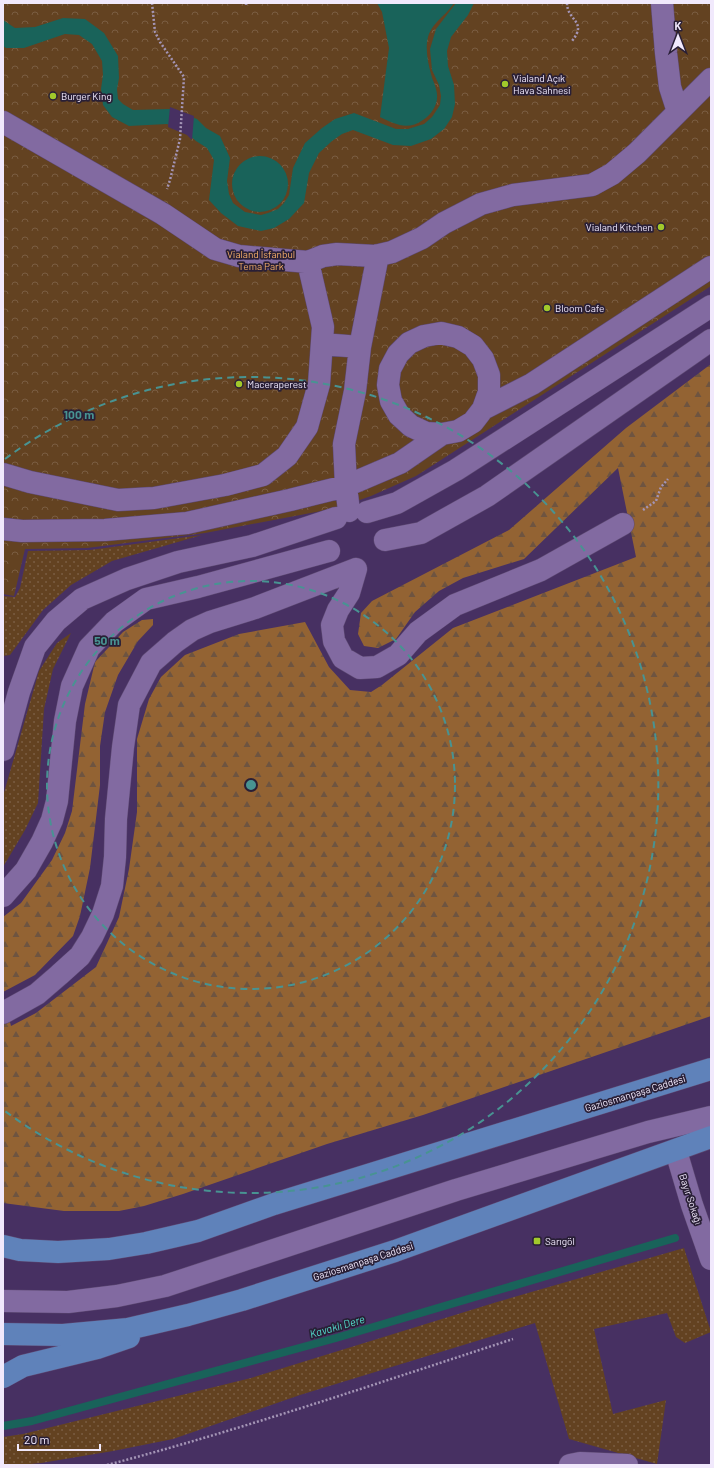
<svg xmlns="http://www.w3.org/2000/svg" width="714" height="1468" viewBox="0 0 714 1468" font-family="Barlow,sans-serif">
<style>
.grass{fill:url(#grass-dots)}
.forest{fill:url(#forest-firs)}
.park{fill:url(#park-crowns)}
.water{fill:#19635a}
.pier{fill:#473062}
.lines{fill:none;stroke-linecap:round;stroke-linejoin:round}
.stream{stroke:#19635a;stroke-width:8}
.minor-casing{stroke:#5d4972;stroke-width:23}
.major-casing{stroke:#5d4972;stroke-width:23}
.path{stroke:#a495b6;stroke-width:2.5;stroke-dasharray:2 2;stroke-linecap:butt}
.minor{stroke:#826aa1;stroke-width:22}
.major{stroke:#5f82ba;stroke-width:22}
.ring{fill:none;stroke:#489392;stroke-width:2;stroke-dasharray:7 5}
.poi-dot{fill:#a1c92b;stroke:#291f36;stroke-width:1.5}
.labels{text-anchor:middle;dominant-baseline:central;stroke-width:3.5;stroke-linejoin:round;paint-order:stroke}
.poi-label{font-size:10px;fill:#f1e9fc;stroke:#291f36;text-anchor:start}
.park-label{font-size:10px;fill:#f6af6a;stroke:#291f36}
.street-label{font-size:10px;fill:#f1e9fc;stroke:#291f36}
.water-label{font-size:11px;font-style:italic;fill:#53dbca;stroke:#291f36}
.centre{fill:#489392;stroke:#291f36;stroke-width:2}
.ring-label{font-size:12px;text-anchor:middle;font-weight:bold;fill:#489392;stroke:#291f36;stroke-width:3.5;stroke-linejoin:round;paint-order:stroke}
</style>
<defs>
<pattern id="grass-dots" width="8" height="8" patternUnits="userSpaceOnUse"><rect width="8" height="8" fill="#634221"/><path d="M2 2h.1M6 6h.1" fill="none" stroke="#7a5d42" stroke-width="1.8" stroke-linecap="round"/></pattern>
<pattern id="forest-firs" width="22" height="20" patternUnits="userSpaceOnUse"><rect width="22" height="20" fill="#936333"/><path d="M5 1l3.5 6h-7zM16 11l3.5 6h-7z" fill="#6e5440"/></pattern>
<pattern id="park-crowns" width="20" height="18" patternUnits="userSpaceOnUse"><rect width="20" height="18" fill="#634221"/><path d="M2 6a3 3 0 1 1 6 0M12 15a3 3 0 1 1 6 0" fill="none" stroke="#7a5d42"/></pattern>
</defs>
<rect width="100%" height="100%" fill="#473062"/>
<path class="grass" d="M 202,535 L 112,561 L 71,585 L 43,610 L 10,655 L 3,656 L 3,596 L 15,597 L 20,588 L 28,551 L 90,550 Z
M 71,633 L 53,669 L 44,709 L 38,803 L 25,830 L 3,867 L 3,796 L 39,671 L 57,643 Z
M 684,1248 L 711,1332 L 685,1343 L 676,1337 L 667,1313 L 594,1329 L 613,1414 L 666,1400 L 657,1464 L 569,1439 L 535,1323 L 300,1395 L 173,1439 L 113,1451 L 41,1463 L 20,1465 L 3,1465 L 3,1437 L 23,1434 L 251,1378 L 497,1302 Z"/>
<path class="forest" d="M 711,364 L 711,1016 L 423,1115 L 327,1144 L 183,1194 L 144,1206 L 119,1211 L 64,1211 L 3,1203 L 3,995 L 11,1026 L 36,1013 L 96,967 L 119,917 L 129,869 L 137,812 L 137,739 L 149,699 L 161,677 L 185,655 L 239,634 L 305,622 L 329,667 L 350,690 L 371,692 L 382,685 L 453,628 L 636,557 L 618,468 L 524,559 L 463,578 L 439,591 L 415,612 L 396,639 L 378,648 L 364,646 L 358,634 L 361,613 L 372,601 L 509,530 L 626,428 Z
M 153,619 L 153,625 L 138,641 L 118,675 L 105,712 L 100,746 L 100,785 L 90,868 L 80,916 L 73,936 L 35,975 L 3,992 L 3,917 L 21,903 L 52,860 L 65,833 L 72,811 L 85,704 L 95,662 L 123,632 L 142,620 Z"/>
<path class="park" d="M 3,3 L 711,3 L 711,286 L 416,476 L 371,496 L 337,508 L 205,533 L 87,548 L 25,549 L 14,596 L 3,594 Z"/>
<path class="water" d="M 377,3 L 454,3 C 446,16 433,21 428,37 C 425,49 428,63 431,74 C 432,79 435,84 436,89 C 440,102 433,113 423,120 C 407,131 395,124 380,117 L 389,48 L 382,12 Z
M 456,3 L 474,3 L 468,15 L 451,37 L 447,51 L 448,66 L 454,85 L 455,104 L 452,117 L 444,129 L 431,139 L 411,146 L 393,145 L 353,130 L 342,134 L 332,141 L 319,153 L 309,173 L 304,203 L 289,219 L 274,228 L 261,231 L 238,226 L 221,213 L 209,200 L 214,160 L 207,148 L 196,141 L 188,134 L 167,124 L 129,126 L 112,117 L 103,105 L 101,89 L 103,75 L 102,61 L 92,44 L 79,35 L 65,34 L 24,48 L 6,48 L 3,46 L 3,20 L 15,28 L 35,27 L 63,18 L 85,19 L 104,33 L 118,56 L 119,78 L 117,89 L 118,99 L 123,104 L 133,110 L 170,109 L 197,119 L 206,128 L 220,136 L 230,158 L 227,181 L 229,194 L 233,203 L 245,212 L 261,215 L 268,213 L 278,209 L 284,203 L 289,195 L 293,168 L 305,143 L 322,128 L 335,119 L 354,113 L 396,129 L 408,129 L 424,124 L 432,117 L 440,105 L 441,96 L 439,85 L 432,70 L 430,49 L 436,29 Z
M232 184a28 28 0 1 1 56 0a28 28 0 1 1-56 0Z"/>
<path class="pier" d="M 170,107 L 194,116 L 192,140 L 187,135 L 168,127 Z"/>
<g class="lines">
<path class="stream" d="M 3,1426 L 32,1421 L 336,1338 L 675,1238"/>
<defs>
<path id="minor" d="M 662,3 L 666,53 L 670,87 L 678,112
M 3,122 L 163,214 L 215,249 L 239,256 L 308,262 L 323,256 L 337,254 L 375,256 L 392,252 L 422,238 L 444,223 L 481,204 L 513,195 L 592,185 L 612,174 L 637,153 L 711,79
M 322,344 L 360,347
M 483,409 L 489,392 L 489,375 L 483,359 L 473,346 L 458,337 L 441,333 L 424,336 L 409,343 L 398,354 L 390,369 L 388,385 L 391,401 L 399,415 L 411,426 L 426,433 L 442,434 L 458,431 L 473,422 L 483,409 L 532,384 L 711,267
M 3,474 L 30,482 L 118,500 L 154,498 L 225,485 L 263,475 L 287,456 L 307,427 L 319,384 L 323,327 L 308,262
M 349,511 L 346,486 L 344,444 L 355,391 L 360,347 L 378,255
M 367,512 L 397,503 L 456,470 L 711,306
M 3,529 L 22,531 L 105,530 L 187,523 L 290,500 L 346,486 L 400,463 L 442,434
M 385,540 L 421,533 L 487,496 L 711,340
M 356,569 L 349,593 L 338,610 L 332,625 L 334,641 L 343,658 L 360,668 L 377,667 L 398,655 L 418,632 L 455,605 L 541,570 L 623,524
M 3,750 L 19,692 L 35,647 L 56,621 L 82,599 L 127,579 L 178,562 L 252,546 L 336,518
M 3,896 L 26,870 L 42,842 L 52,820 L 57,801 L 65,721 L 72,686 L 89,648 L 114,622 L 146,599 L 198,587 L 329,551
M 3,1013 L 37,994 L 59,975 L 80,956 L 92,937 L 103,914 L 112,886 L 115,857 L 116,819 L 123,747 L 129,705 L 151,663 L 175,642 L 192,630 L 210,622 L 255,608 L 356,569
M 676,1151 L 692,1205 L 711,1259
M 3,1301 L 68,1302 L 117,1296 L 165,1286 L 456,1190 L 648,1132 L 711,1117
M 570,1465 L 580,1463 L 627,1465"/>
<path id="major" d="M 3,1246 L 20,1250 L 58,1252 L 109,1249 L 146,1243 L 198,1231 L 274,1204 L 711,1069
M 3,1334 L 63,1335 L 128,1329 L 188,1315 L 242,1300 L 395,1251 L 711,1137
M 3,1377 L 23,1366 L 97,1348 L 129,1337"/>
</defs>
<use href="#minor" class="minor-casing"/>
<use href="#major" class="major-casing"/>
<path class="path" d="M 152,3 L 155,32 L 160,42 L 184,77 L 180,139 L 170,180 L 167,189
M 567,3 C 567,21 588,21 572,41
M 246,5 L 246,3
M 643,510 L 656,501 L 661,487 L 668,479
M 107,1465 C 244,1429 378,1383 513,1339"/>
<use href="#minor" class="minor"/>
<use href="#major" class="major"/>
</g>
<g class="ring">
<circle cx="251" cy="785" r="204"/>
<path d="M5 459A408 408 0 1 1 5 1111"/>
</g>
<g class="poi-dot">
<circle cx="505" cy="84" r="4"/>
<circle cx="53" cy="96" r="4"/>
<circle cx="661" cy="227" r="4"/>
<circle cx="547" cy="308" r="4"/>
<circle cx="239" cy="384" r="4"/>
<rect x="533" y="1237" width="8" height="8" rx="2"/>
</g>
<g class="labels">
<g class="poi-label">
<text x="513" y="78">Vialand Açık<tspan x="513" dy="12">Hava Sahnesi</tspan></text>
<text x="61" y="96">Burger King</text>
<text x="653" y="227" text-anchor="end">Vialand Kitchen</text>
<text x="555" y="308">Bloom Cafe</text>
<text x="247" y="384">Maceraperest</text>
<text x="545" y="1241">Sarıgöl</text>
</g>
<g class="park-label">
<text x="261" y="254">Vialand İsfanbul<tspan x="261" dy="12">Tema Park</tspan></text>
</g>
<g class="street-label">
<text transform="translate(635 1093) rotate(-17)">Gaziosmanpaşa Caddesi</text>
<text transform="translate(691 1199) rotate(72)">Bayır Sokağı</text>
<text transform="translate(363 1261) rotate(-18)">Gaziosmanpaşa Caddesi</text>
</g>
<g class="water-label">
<text transform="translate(337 1326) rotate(-16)">Kavaklı Dere</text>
</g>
</g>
<circle cx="251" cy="785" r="6" class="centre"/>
<g class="ring-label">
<text x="79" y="419">100 m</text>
<text x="107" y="645">50 m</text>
</g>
<rect width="714" height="1468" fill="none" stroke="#f1e9fc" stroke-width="8"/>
<g transform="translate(678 36)" stroke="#291f36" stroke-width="3" paint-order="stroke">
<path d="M0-3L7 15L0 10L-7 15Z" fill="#f1e9fc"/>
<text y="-6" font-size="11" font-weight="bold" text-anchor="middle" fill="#f1e9fc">K</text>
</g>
<path d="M18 1444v6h82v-6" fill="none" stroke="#f1e9fc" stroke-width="2"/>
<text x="24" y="1444" font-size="12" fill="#f1e9fc" stroke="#291f36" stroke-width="3" paint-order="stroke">20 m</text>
</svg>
